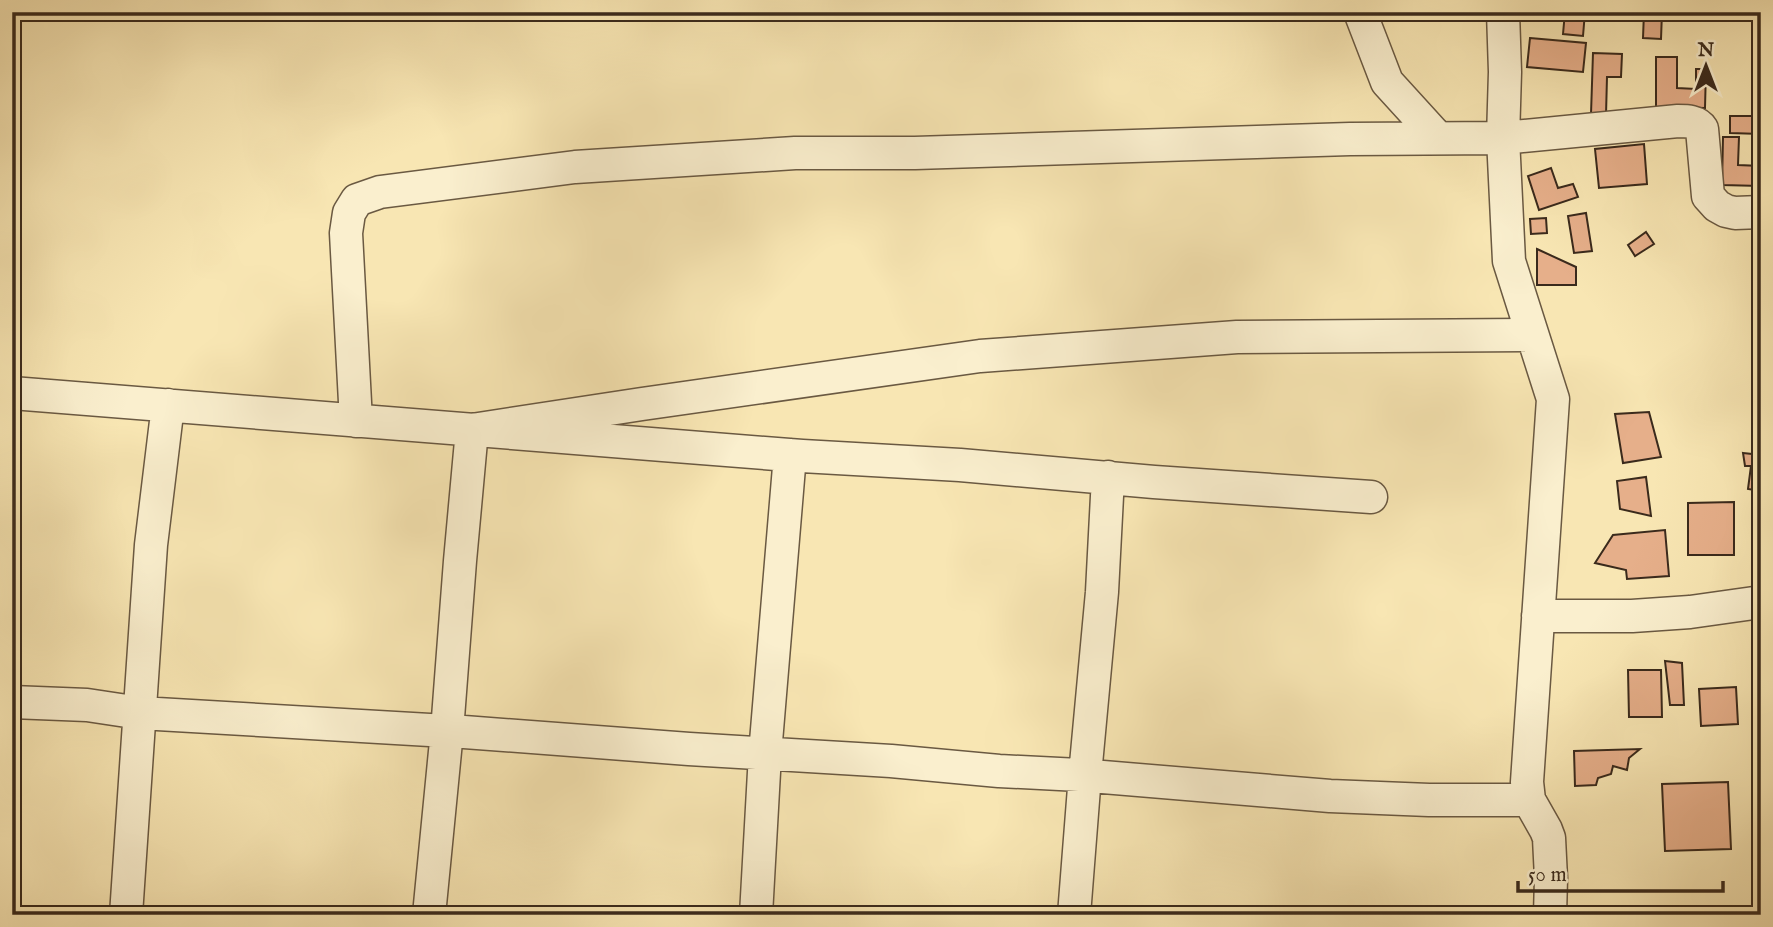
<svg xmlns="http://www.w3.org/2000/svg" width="1773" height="927" viewBox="0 0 1773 927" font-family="'IM FELL English',serif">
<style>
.building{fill:#e6af8a;stroke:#3a2a1c;stroke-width:2}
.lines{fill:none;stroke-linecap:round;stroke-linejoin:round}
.minor-casing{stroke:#6a5942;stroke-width:35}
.minor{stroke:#faefce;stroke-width:32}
</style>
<rect width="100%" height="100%" fill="#f8e6b3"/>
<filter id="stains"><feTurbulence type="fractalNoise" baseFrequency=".00286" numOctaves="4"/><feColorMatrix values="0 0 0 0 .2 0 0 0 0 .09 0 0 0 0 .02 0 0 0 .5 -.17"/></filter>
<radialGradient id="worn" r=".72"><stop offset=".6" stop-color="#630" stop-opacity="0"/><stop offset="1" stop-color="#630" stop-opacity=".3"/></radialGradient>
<path class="building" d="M 1565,12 L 1585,12 L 1583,36 L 1563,34 Z
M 1644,12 L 1662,12 L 1661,39 L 1643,38 Z
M 1530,38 L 1586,43 L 1583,72 L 1527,67 Z
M 1593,53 L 1622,54 L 1621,77 L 1607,77 L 1606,115 L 1591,114 Z
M 1656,57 L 1677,57 L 1677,88 L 1696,89 L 1696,69 L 1706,69 L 1705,108 L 1656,107 Z
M 1730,116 L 1761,116 L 1761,134 L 1730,133 Z
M 1723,137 L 1739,137 L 1738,165 L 1761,166 L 1761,186 L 1722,185 Z
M 1644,144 L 1647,184 L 1599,188 L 1595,149 Z
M 1551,168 L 1558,188 L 1573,184 L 1578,197 L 1539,210 L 1528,176 Z
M 1586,213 L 1592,251 L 1574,253 L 1568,216 Z
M 1546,218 L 1547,233 L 1531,234 L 1530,219 Z
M 1646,232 L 1654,244 L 1635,256 L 1628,245 Z
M 1537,249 L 1576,267 L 1576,285 L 1537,285 Z
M 1649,412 L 1661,457 L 1623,463 L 1615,414 Z
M 1743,453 L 1761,455 L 1761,491 L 1748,489 L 1751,466 L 1745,466 Z
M 1646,477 L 1651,516 L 1620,509 L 1617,481 Z
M 1734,502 L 1734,555 L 1688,555 L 1688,503 Z
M 1665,530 L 1669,576 L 1627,579 L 1626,570 L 1595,563 L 1613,535 Z
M 1665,661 L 1682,663 L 1684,705 L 1670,705 Z
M 1628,670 L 1661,670 L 1662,717 L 1629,717 Z
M 1736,687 L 1738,724 L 1701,726 L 1699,689 Z
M 1640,749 L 1629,758 L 1627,770 L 1613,766 L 1611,774 L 1598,778 L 1596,785 L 1575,786 L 1574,751 Z
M 1728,782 L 1731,849 L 1665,851 L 1662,784 Z"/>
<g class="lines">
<defs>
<path id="minor" d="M 1360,12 L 1387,82 L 1438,138
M 1503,12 L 1505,72 L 1503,138 L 1509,261 L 1553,399 L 1527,782 L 1529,800 L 1546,830 L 1549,838 L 1551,878 L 1550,915
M 12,393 L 663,445 L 802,456 L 960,465 L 1154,482 L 1371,497
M 356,421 L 346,233 L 349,213 L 357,200 L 380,192 L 575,167 L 795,153 L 915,153 L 1350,139 L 1503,138 L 1678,121 C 1687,121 1697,121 1702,129 L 1708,196 L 1717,206 L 1726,211 L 1735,213 L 1761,212
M 1538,616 L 1632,616 L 1690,612 L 1761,602
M 12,702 L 87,705 L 140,713 L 464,732 L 689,749 L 891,761 L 999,771 L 1079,775 L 1330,796 L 1429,800 L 1529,800
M 126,915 L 151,545 L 168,405
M 429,915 L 447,731 L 460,561 L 472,430 L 642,404 L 980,356 L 1237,337 L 1532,335
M 756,915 L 765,754 L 790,455
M 1074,915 L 1085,775 L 1102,592 L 1108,477"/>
</defs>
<use href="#minor" class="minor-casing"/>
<use href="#minor" class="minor"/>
</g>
<rect width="1773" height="927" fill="none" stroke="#f8e6b3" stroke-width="42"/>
<rect x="14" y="14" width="1745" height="899" fill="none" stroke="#3a2a1c" stroke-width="3.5"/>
<rect x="21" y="21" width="1731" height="885" fill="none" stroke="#3a2a1c" stroke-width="2"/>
<g transform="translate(1706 66)" stroke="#faefce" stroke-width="5" paint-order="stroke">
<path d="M0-5L12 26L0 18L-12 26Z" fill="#3a2a1c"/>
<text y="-10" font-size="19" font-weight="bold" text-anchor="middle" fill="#3a2a1c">N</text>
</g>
<path d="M1518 881v10h205v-10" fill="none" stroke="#3a2a1c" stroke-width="3.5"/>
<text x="1528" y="881" font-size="21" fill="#3a2a1c" stroke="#faefce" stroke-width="5" paint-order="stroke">50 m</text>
<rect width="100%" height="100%" filter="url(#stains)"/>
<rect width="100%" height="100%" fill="url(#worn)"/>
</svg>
